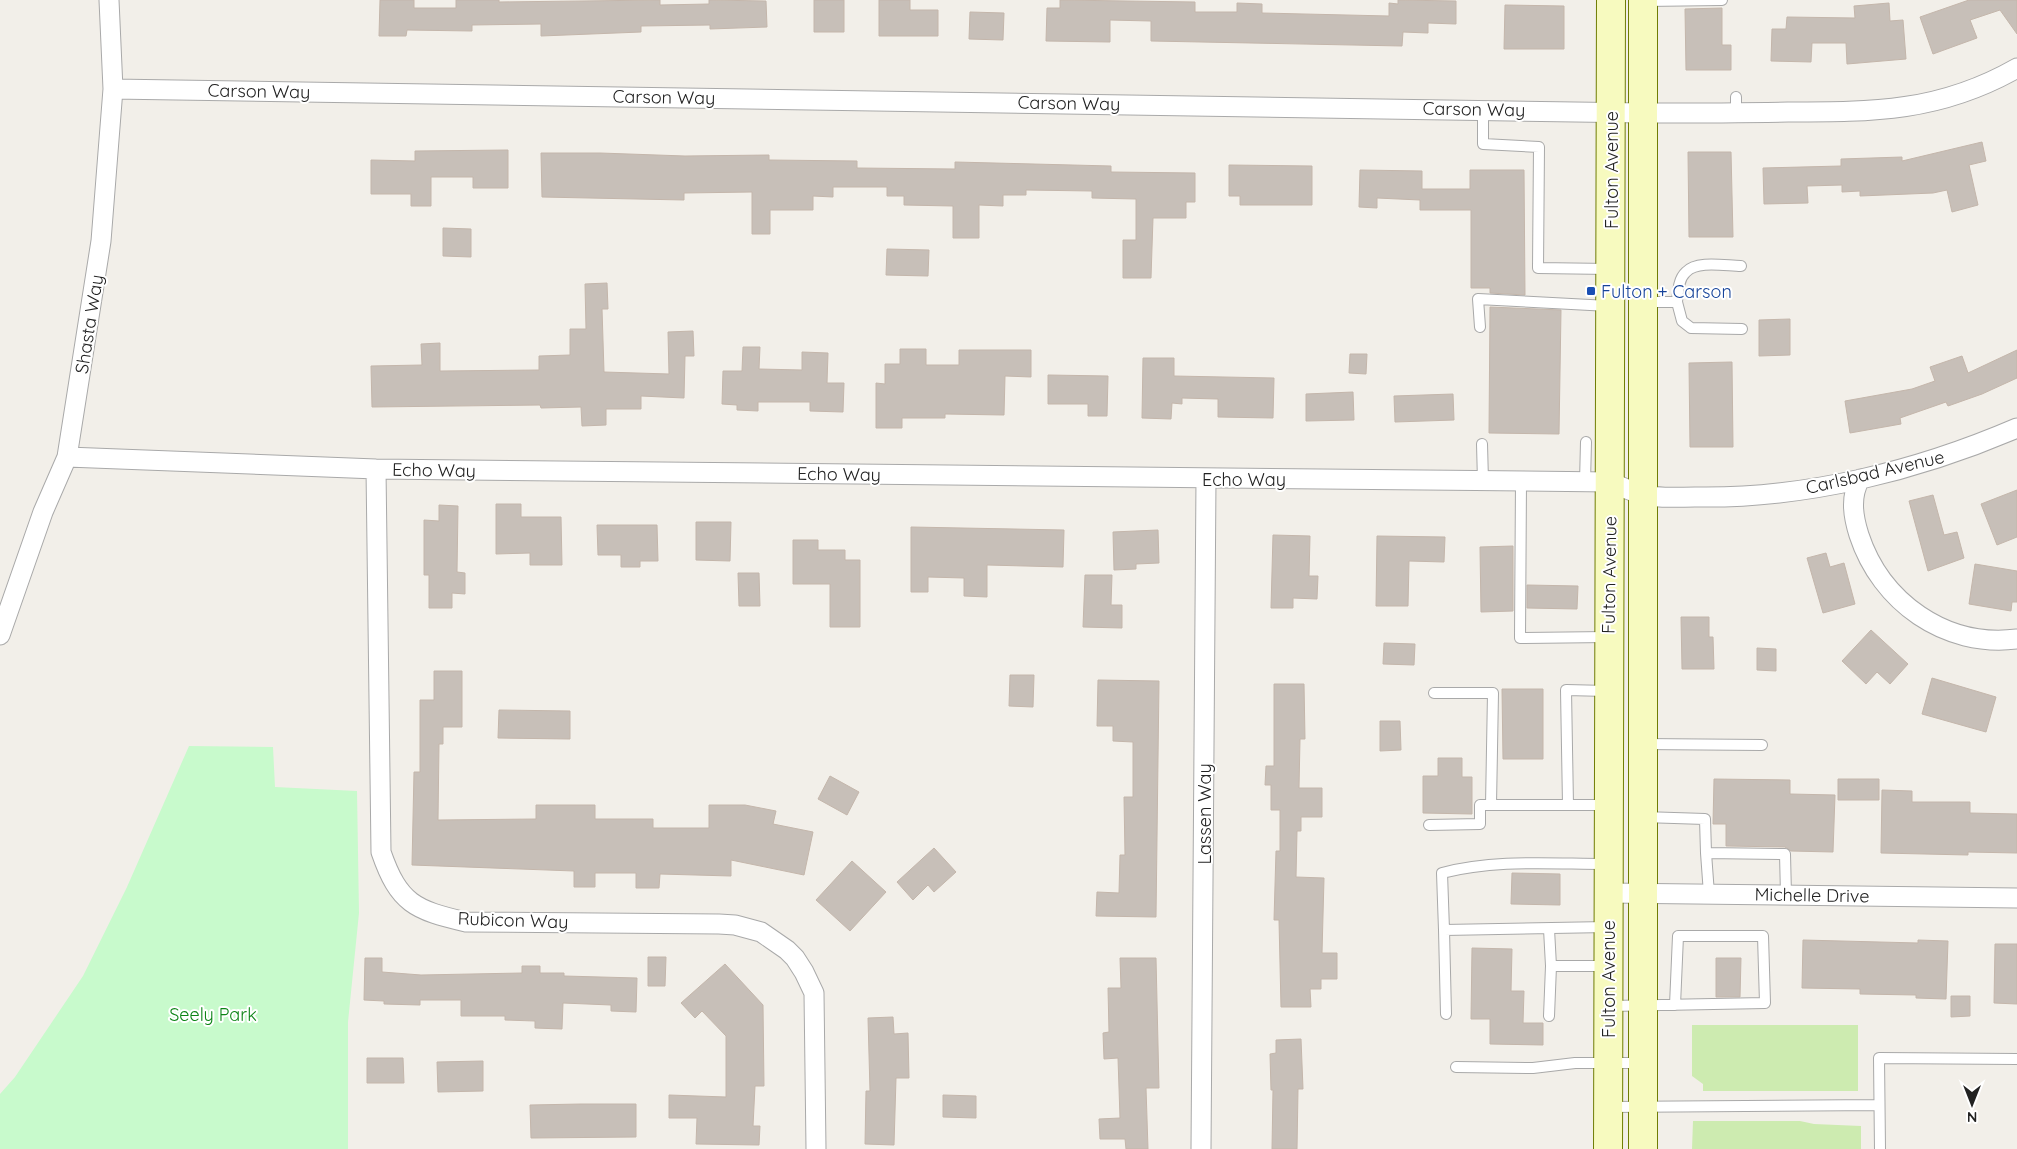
<svg xmlns="http://www.w3.org/2000/svg" width="2017" height="1149" viewBox="0 0 2017 1149" font-family="Quicksand,sans-serif">
<style>
.grass{fill:#cdebb0}
.park{fill:#c8facc}
.building{fill:#c7bfb8;stroke:#c4b6ab}
.lines{fill:none;stroke-linecap:round;stroke-linejoin:round}
.lane-casing{stroke:#a9a9a9;stroke-width:12}
.street-casing{stroke:#a9a9a9;stroke-width:21}
.secondary-casing{stroke:#707d05;stroke-width:30}
.lane{stroke:#fff;stroke-width:10}
.street{stroke:#fff;stroke-width:19}
.secondary{stroke:#f7fabf;stroke-width:28}
.transit-dot{fill:#1a4fb4;stroke:#fff;stroke-width:2}
.labels{text-anchor:middle;dominant-baseline:central;stroke-width:4;stroke-linejoin:round;paint-order:stroke}
.street-label{font-size:18px;fill:#222;stroke:#fff}
.transit-label{font-size:18px;fill:#164399;stroke:#fff;text-anchor:start}
.park-label{font-size:18px;fill:#0c8416;stroke:#fff}
</style>
<rect width="100%" height="100%" fill="#f2efe9"/>
<path class="grass" d="M 1692,1025 L 1858,1025 L 1858,1091 L 1703,1091 L 1703,1084 L 1692,1076 Z
M 1693,1121 L 1800,1121 L 1814,1124 L 1861,1126 L 1861,1149 L 1692,1149 Z"/>
<path class="park" d="M 189,746 L 273,747 L 275,787 L 357,791 L 359,913 L 348,1022 L 348,1149 L 0,1149 L 0,1094 L 15,1077 L 83,976 L 127,887 Z"/>
<path class="building" d="M 380,0 L 414,0 L 414,8 L 456,8 L 456,0 L 499,0 L 499,2 L 660,0 L 660,5 L 709,4 L 709,0 L 766,1 L 767,27 L 710,29 L 710,25 L 641,26 L 641,32 L 541,36 L 541,24 L 472,25 L 472,31 L 407,30 L 406,36 L 379,36 Z
M 814,0 L 844,0 L 844,32 L 814,32 Z
M 879,0 L 910,0 L 910,10 L 938,10 L 938,36 L 879,36 Z
M 1060,0 L 1195,2 L 1195,12 L 1237,12 L 1237,3 L 1262,4 L 1262,13 L 1389,16 L 1389,3 L 1398,4 L 1398,0 L 1456,1 L 1456,24 L 1428,23 L 1428,33 L 1403,32 L 1402,46 L 1151,41 L 1151,21 L 1110,20 L 1110,42 L 1046,41 L 1047,8 L 1060,8 Z
M 1969,0 L 2017,0 L 2017,34 L 2000,10 L 1970,20 L 1977,38 L 1933,54 L 1920,17 Z
M 1889,3 L 1890,21 L 1903,20 L 1906,59 L 1847,64 L 1846,43 L 1812,43 L 1811,62 L 1771,61 L 1772,29 L 1786,29 L 1787,17 L 1855,18 L 1854,6 Z
M 1505,5 L 1564,6 L 1564,49 L 1504,49 Z
M 1722,8 L 1722,45 L 1731,45 L 1731,70 L 1686,70 L 1685,9 Z
M 970,12 L 1004,13 L 1003,40 L 969,39 Z
M 1982,142 L 1986,161 L 1969,165 L 1978,205 L 1952,212 L 1947,190 L 1933,193 L 1860,196 L 1860,191 L 1842,192 L 1842,185 L 1807,186 L 1808,203 L 1764,204 L 1763,168 L 1841,166 L 1841,159 L 1902,157 L 1902,161 Z
M 508,150 L 508,188 L 473,188 L 473,177 L 431,177 L 431,206 L 411,206 L 411,194 L 371,194 L 371,160 L 415,161 L 415,151 Z
M 1688,152 L 1731,152 L 1733,237 L 1689,237 Z
M 541,153 L 600,153 L 685,156 L 769,155 L 769,160 L 857,161 L 857,168 L 955,169 L 955,162 L 1111,166 L 1111,172 L 1195,173 L 1195,202 L 1186,202 L 1186,218 L 1153,218 L 1151,278 L 1123,278 L 1123,240 L 1136,240 L 1136,199 L 1092,198 L 1092,191 L 1026,190 L 1026,195 L 1003,195 L 1003,206 L 979,205 L 979,238 L 953,238 L 953,206 L 904,205 L 904,196 L 887,196 L 887,187 L 833,187 L 833,197 L 813,196 L 813,210 L 770,210 L 770,234 L 752,234 L 752,192 L 684,193 L 684,200 L 542,197 Z
M 1229,165 L 1312,166 L 1312,205 L 1240,205 L 1240,196 L 1229,196 Z
M 1360,170 L 1422,171 L 1422,189 L 1470,189 L 1470,170 L 1524,170 L 1525,295 L 1490,293 L 1490,288 L 1471,288 L 1471,210 L 1420,210 L 1420,200 L 1377,198 L 1377,208 L 1359,207 Z
M 443,228 L 471,229 L 471,257 L 443,256 Z
M 887,249 L 929,250 L 928,276 L 886,275 Z
M 607,283 L 608,309 L 602,309 L 604,372 L 669,374 L 668,332 L 693,331 L 694,356 L 685,356 L 684,398 L 641,396 L 641,409 L 606,409 L 606,425 L 582,426 L 581,407 L 541,408 L 540,405 L 372,407 L 371,366 L 422,365 L 421,344 L 440,343 L 440,371 L 539,370 L 539,356 L 570,355 L 570,329 L 586,329 L 585,284 Z
M 1490,307 L 1561,310 L 1559,434 L 1489,433 Z
M 1790,319 L 1790,355 L 1759,356 L 1759,320 Z
M 743,347 L 760,347 L 759,369 L 802,370 L 802,352 L 828,353 L 827,383 L 844,383 L 843,412 L 810,411 L 810,402 L 758,402 L 758,411 L 737,410 L 737,405 L 722,404 L 723,371 L 742,371 Z
M 900,349 L 926,349 L 926,365 L 959,365 L 959,350 L 1031,350 L 1031,377 L 1005,376 L 1004,415 L 945,414 L 945,418 L 902,418 L 902,428 L 876,428 L 876,383 L 885,384 L 885,364 L 900,364 Z
M 2017,350 L 2017,378 L 1982,394 L 1948,406 L 1946,402 L 1900,418 L 1901,424 L 1850,433 L 1845,401 L 1912,389 L 1935,381 L 1930,367 L 1962,356 L 1968,373 Z
M 1350,354 L 1367,354 L 1366,374 L 1349,373 Z
M 1143,358 L 1174,358 L 1174,376 L 1274,378 L 1273,418 L 1218,417 L 1218,399 L 1182,398 L 1182,404 L 1172,403 L 1171,419 L 1142,418 Z
M 1732,362 L 1733,447 L 1690,447 L 1689,363 Z
M 1048,375 L 1108,376 L 1107,416 L 1088,416 L 1088,404 L 1048,404 Z
M 1353,392 L 1354,420 L 1306,421 L 1306,394 Z
M 1453,394 L 1454,420 L 1395,422 L 1394,396 Z
M 2017,490 L 2017,537 L 1997,545 L 1981,504 Z
M 1933,495 L 1944,535 L 1957,532 L 1964,558 L 1928,571 L 1909,501 Z
M 496,504 L 521,504 L 521,517 L 561,517 L 562,565 L 530,565 L 530,553 L 496,554 Z
M 439,505 L 458,506 L 457,572 L 465,573 L 465,594 L 452,593 L 452,608 L 429,608 L 429,575 L 424,575 L 424,520 L 439,521 Z
M 696,522 L 731,522 L 730,561 L 696,560 Z
M 597,525 L 657,525 L 658,561 L 640,561 L 640,567 L 621,567 L 621,555 L 598,555 Z
M 911,527 L 1064,530 L 1063,567 L 987,565 L 987,597 L 964,596 L 964,578 L 928,577 L 928,592 L 911,592 Z
M 1158,530 L 1159,563 L 1136,564 L 1136,569 L 1114,570 L 1113,532 Z
M 1273,535 L 1310,536 L 1309,576 L 1318,576 L 1317,599 L 1293,598 L 1293,608 L 1271,608 Z
M 1377,536 L 1445,537 L 1444,562 L 1409,561 L 1408,606 L 1376,606 Z
M 793,540 L 818,540 L 818,550 L 845,550 L 845,560 L 860,560 L 860,627 L 830,627 L 830,584 L 793,584 Z
M 1513,546 L 1513,611 L 1481,612 L 1480,547 Z
M 1826,553 L 1830,567 L 1844,563 L 1855,604 L 1823,613 L 1807,558 Z
M 1975,564 L 2017,571 L 2017,602 L 2012,602 L 2011,611 L 1969,604 Z
M 738,573 L 759,573 L 760,606 L 739,606 Z
M 1085,575 L 1112,575 L 1111,605 L 1122,605 L 1122,628 L 1083,627 Z
M 1527,585 L 1578,586 L 1577,609 L 1527,608 Z
M 1681,617 L 1709,617 L 1709,637 L 1713,637 L 1714,669 L 1682,669 Z
M 1871,630 L 1908,664 L 1890,684 L 1877,672 L 1866,684 L 1842,661 Z
M 1384,643 L 1415,644 L 1414,665 L 1383,664 Z
M 1757,648 L 1776,649 L 1776,671 L 1757,670 Z
M 434,671 L 462,671 L 462,727 L 443,727 L 443,744 L 439,744 L 438,820 L 536,819 L 536,805 L 595,805 L 595,819 L 653,819 L 653,828 L 709,828 L 709,805 L 745,805 L 776,811 L 773,824 L 813,832 L 804,875 L 731,860 L 731,876 L 660,874 L 659,888 L 636,888 L 636,873 L 595,873 L 595,887 L 574,887 L 574,871 L 412,865 L 414,772 L 420,772 L 420,700 L 434,700 Z
M 1010,675 L 1034,675 L 1033,707 L 1009,706 Z
M 1932,678 L 1996,697 L 1986,732 L 1922,714 Z
M 1098,680 L 1159,681 L 1156,917 L 1096,916 L 1097,892 L 1119,893 L 1120,855 L 1125,855 L 1124,797 L 1133,797 L 1133,742 L 1113,741 L 1113,726 L 1097,726 Z
M 1274,684 L 1304,684 L 1305,739 L 1300,739 L 1299,788 L 1322,788 L 1322,817 L 1301,817 L 1301,831 L 1297,831 L 1296,877 L 1324,878 L 1322,953 L 1337,953 L 1337,979 L 1321,979 L 1321,989 L 1310,989 L 1311,1007 L 1281,1007 L 1279,920 L 1274,920 L 1276,851 L 1280,851 L 1280,810 L 1271,810 L 1271,785 L 1265,785 L 1266,766 L 1274,766 Z
M 1502,689 L 1543,689 L 1543,759 L 1503,759 Z
M 499,710 L 570,711 L 570,739 L 498,738 Z
M 1380,721 L 1400,721 L 1401,750 L 1380,751 Z
M 1438,758 L 1462,758 L 1462,777 L 1472,777 L 1472,814 L 1423,813 L 1423,776 L 1438,776 Z
M 830,776 L 859,792 L 847,815 L 818,799 Z
M 1714,779 L 1790,780 L 1790,794 L 1835,795 L 1833,852 L 1791,851 L 1785,847 L 1726,846 L 1726,824 L 1713,824 Z
M 1838,779 L 1879,779 L 1879,800 L 1838,800 Z
M 1882,790 L 1912,791 L 1912,802 L 1970,802 L 1970,813 L 2017,814 L 2017,853 L 1968,852 L 1968,855 L 1881,853 Z
M 934,848 L 956,872 L 934,892 L 928,885 L 913,900 L 897,882 Z
M 852,861 L 886,892 L 850,931 L 816,900 Z
M 1512,873 L 1560,874 L 1560,905 L 1511,904 Z
M 1803,940 L 1918,943 L 1918,940 L 1948,941 L 1946,999 L 1916,998 L 1916,995 L 1860,994 L 1860,989 L 1802,988 Z
M 1995,944 L 2017,944 L 2017,1004 L 1994,1003 Z
M 1472,948 L 1512,949 L 1511,991 L 1524,991 L 1523,1023 L 1543,1023 L 1543,1045 L 1490,1044 L 1490,1019 L 1471,1019 Z
M 648,957 L 666,957 L 665,986 L 648,986 Z
M 365,958 L 382,958 L 382,972 L 421,975 L 522,973 L 522,966 L 540,966 L 540,973 L 564,973 L 564,976 L 637,978 L 636,1012 L 611,1011 L 611,1005 L 563,1003 L 562,1029 L 535,1028 L 535,1021 L 505,1020 L 505,1016 L 461,1016 L 461,1000 L 420,1000 L 420,1005 L 384,1004 L 384,1001 L 364,1000 Z
M 1120,958 L 1156,958 L 1159,1088 L 1146,1088 L 1148,1149 L 1126,1149 L 1125,1139 L 1100,1139 L 1099,1119 L 1120,1118 L 1118,1058 L 1104,1059 L 1103,1033 L 1109,1032 L 1108,988 L 1121,988 Z
M 1716,958 L 1741,958 L 1740,997 L 1716,997 Z
M 725,964 L 763,1005 L 764,1086 L 755,1086 L 753,1126 L 760,1126 L 759,1145 L 696,1144 L 697,1118 L 669,1118 L 669,1095 L 726,1097 L 726,1036 L 702,1011 L 695,1018 L 681,1003 Z
M 1951,996 L 1970,996 L 1970,1016 L 1951,1017 Z
M 893,1017 L 894,1034 L 908,1033 L 909,1078 L 896,1078 L 894,1145 L 865,1144 L 866,1091 L 870,1091 L 868,1018 Z
M 1301,1039 L 1303,1089 L 1298,1089 L 1297,1149 L 1272,1149 L 1273,1090 L 1271,1090 L 1270,1054 L 1276,1053 L 1276,1040 Z
M 367,1058 L 403,1058 L 404,1083 L 367,1083 Z
M 483,1061 L 483,1091 L 438,1092 L 437,1062 Z
M 943,1095 L 976,1096 L 976,1118 L 943,1117 Z
M 581,1104 L 636,1104 L 636,1137 L 531,1138 L 530,1105 Z"/>
<g class="lines">
<defs>
<path id="lane" d="M 1645,1 L 1722,0
M 1736,97 L 1736,113
M 1483,109 L 1483,144 L 1539,147 L 1538,268 L 1609,269
M 1644,302 L 1677,302 L 1682,321 L 1691,328 L 1742,329
M 1677,302 C 1678,293 1678,279 1686,272 C 1697,260 1726,266 1741,266
M 1480,327 L 1478,299 L 1609,306
M 1482,444 L 1483,481
M 1521,482 L 1520,638 L 1607,637
M 1585,482 L 1586,442
M 1434,693 L 1493,693 L 1491,805
M 1643,744 L 1762,745
M 1568,805 L 1566,690 L 1607,691
M 1643,817 L 1705,819 L 1706,853 L 1785,854 L 1786,895
M 1429,825 L 1480,824 L 1480,805 L 1607,805
M 1706,853 L 1709,894
M 1607,864 C 1551,864 1496,859 1442,873 L 1444,930 L 1607,927
M 1549,929 L 1551,966 L 1607,966
M 1444,930 L 1446,1014
M 1610,1006 L 1765,1003 L 1763,936 L 1678,936 L 1675,1005
M 1549,1016 L 1551,966
M 1456,1067 L 1533,1068 L 1575,1063 L 1642,1063
M 1608,1107 L 1879,1105
M 1880,1149 L 1879,1058 L 2017,1059"/>
<path id="street" d="M 113,89 L 1643,113 C 1691,113 1739,113 1788,112 C 1873,112 1940,112 2017,68
M 67,457 L 376,469 L 1610,482 C 1621,486 1631,492 1642,494 C 1658,499 1679,497 1695,497 C 1805,499 1917,471 2017,428
M 376,469 L 381,852 C 399,904 415,910 466,922 L 719,924 L 735,925 L 761,932 L 787,950 L 795,958 L 804,972 L 814,993 L 816,1149
M 1860,479 C 1850,497 1853,516 1859,535 C 1881,602 1945,648 2017,639
M 0,635 L 43,512 L 67,457 L 101,241 L 113,89 L 109,0
M 1608,893 L 2017,898
M 1201,1149 L 1206,479"/>
<path id="secondary" d="M 1608,1149 L 1611,0
M 1643,1149 L 1643,0"/>
</defs>
<use href="#lane" class="lane-casing"/>
<use href="#street" class="street-casing"/>
<use href="#secondary" class="secondary-casing"/>
<use href="#lane" class="lane"/>
<use href="#street" class="street"/>
<use href="#secondary" class="secondary"/>
</g>
<rect class="transit-dot" x="1586" y="286" width="10" height="10" rx="2.5"/>
<g class="labels">
<g class="street-label">
<text transform="translate(259 91) rotate(1)">Carson Way</text>
<text transform="translate(664 97) rotate(1)">Carson Way</text>
<text transform="translate(1069 103) rotate(1)">Carson Way</text>
<text transform="translate(1474 109) rotate(1)">Carson Way</text>
<text transform="translate(1611 170) rotate(-90)">Fulton Avenue</text>
<text transform="translate(89 324) rotate(-81)">Shasta Way</text>
<text transform="translate(434 470) rotate(1)">Echo Way</text>
<text transform="translate(1875 472) rotate(-13)">Carlsbad Avenue</text>
<text transform="translate(839 474) rotate(1)">Echo Way</text>
<text x="1244" y="479">Echo Way</text>
<text transform="translate(1609 575) rotate(-89)">Fulton Avenue</text>
<text transform="translate(1204 814) rotate(-90)">Lassen Way</text>
<text transform="translate(1812 895) rotate(1)">Michelle Drive</text>
<text transform="translate(513 920) rotate(2)">Rubicon Way</text>
<text transform="translate(1608 979) rotate(-90)">Fulton Avenue</text>
</g>
<g class="transit-label">
<text x="1601" y="291">Fulton + Carson</text>
</g>
<g class="park-label">
<text x="213" y="1014">Seely Park</text>
</g>
</g>
<g transform="translate(1972 1104) rotate(180)" stroke="#ffffff" stroke-width="4" paint-order="stroke">
<path d="M0-4L9 19L0 12L-9 19Z" fill="#222222"/>
<text y="-8" font-size="14" font-weight="bold" text-anchor="middle" fill="#222222">N</text>
</g>
</svg>
